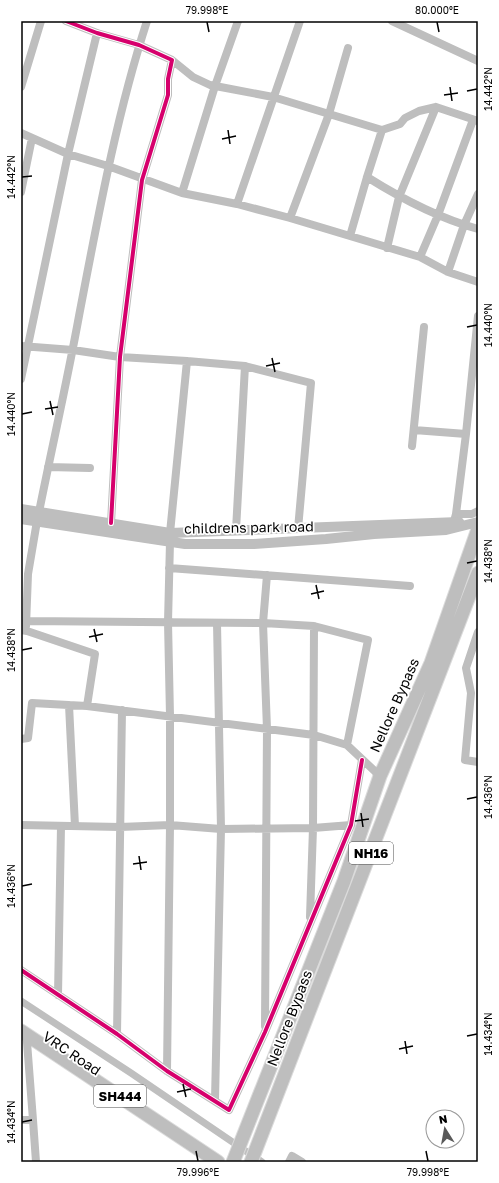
<svg xmlns="http://www.w3.org/2000/svg" width="499" height="1183" viewBox="0 0 499 1183" font-family="'Golos Text',sans-serif">
<style>
.lines{fill:none;stroke-linecap:round;stroke-linejoin:round}
.canal{stroke:#bfbfbf;stroke-width:7}
.primary-casing{stroke:#dbdbdb;stroke-width:15}
.trunk-casing{stroke:#dbdbdb;stroke-width:15}
.minor{stroke:#bebebe;stroke-width:8}
.tertiary{stroke:#bebebe;stroke-width:10}
.primary{stroke:#bebebe;stroke-width:13}
.trunk{stroke:#bebebe;stroke-width:13}
.cycleway-casing{stroke:#fff;stroke-width:6}
.cycleway{stroke:#d6006c;stroke-width:4}
.ticks{fill:none;stroke:#000;stroke-width:1.5}
.labels{text-anchor:middle;dominant-baseline:central;stroke-width:3.5;stroke-linejoin:round;paint-order:stroke}
.shield{fill:#fff;stroke:#4c4c4c;stroke-width:1}
.shield-label{font-size:13px;font-weight:bold;fill:#000}
.street-label{font-size:14px;fill:#000;stroke:#fff}
.neatline{fill:none;stroke:#000;stroke-width:1.5}
.ticks-label{font-size:10px;text-anchor:middle;fill:#000}
</style>
<rect width="100%" height="100%" fill="#fff"/>
<g class="lines">
<path class="canal" d="M 21,1001 L 131,1073 L 262,1162"/>
<defs>
<path id="primary" d="M 21,1031 L 218,1162"/>
<path id="trunk" d="M 233,1162 L 344,881 L 380,776 L 431,663 L 478,529
M 251,1162 L 478,573"/>
</defs>
<use href="#primary" class="primary-casing"/>
<use href="#trunk" class="trunk-casing"/>
<path class="minor" d="M 66,21 L 97,33 L 139,45 L 172,60 L 168,79 L 168,95 L 142,180 L 120,357 L 111,523
M 392,21 L 478,61
M 172,60 L 193,77 L 210,85 L 273,97 L 382,130 L 400,124 L 405,118 L 419,111 L 436,107 L 478,121
M 21,87 L 41,21
M 21,133 L 68,154 L 108,166 L 182,193 L 237,204 L 290,218 L 420,257 L 448,272 L 478,282
M 367,177 C 402,199 438,218 478,229
M 21,192 L 32,138
M 182,193 L 215,86 L 238,21
M 237,204 L 300,21
M 290,218 L 329,114 L 348,48
M 350,236 L 367,177 L 382,130
M 387,248 L 399,197 L 436,107
M 420,257 L 438,215 L 473,120
M 448,272 L 464,225 L 478,194
M 21,346 L 73,350 L 120,357 L 187,361 L 245,366 L 236,530
M 245,366 L 311,383 L 298,529
M 21,379 L 68,154 L 97,33
M 414,430 L 466,434
M 412,446 L 424,327
M 48,467 L 90,468
M 39,512 C 52,447 67,382 79,316 C 98,217 116,117 147,21
M 456,514 L 472,514 L 478,511
M 452,528 L 456,514 L 466,434 L 478,316
M 170,533 L 187,361
M 169,568 L 410,586
M 26,621 L 263,623 L 314,626 L 368,640 L 347,745
M 26,626 L 28,574 L 37,521
M 21,630 L 27,631 L 95,654 L 87,706
M 478,632 L 466,668 L 471,693 L 465,760 L 478,762
M 69,705 L 75,826
M 21,739 L 28,738 L 32,703 L 87,706 L 314,735 L 347,745 L 380,776
M 21,825 L 120,827 L 170,825 L 221,829 L 313,828 L 351,825
M 310,917 L 313,828 L 314,626
M 21,970 L 117,1034 L 167,1071 L 229,1110 L 265,1032 L 351,825 L 362,760
M 58,995 L 61,826
M 265,1026 L 267,729 L 263,623 L 267,575
M 117,1034 L 122,710
M 167,1071 L 170,825 L 170,716 L 168,622 L 170,542
M 215,1100 L 221,829 L 217,623
M 21,1120 L 33,1120 L 27,1042
M 33,1120 L 36,1162
M 289,1162 L 292,1156 L 302,1162"/>
<path class="tertiary" d="M 21,509 L 170,533 L 459,522
M 21,519 L 185,544 L 254,544 L 326,539 L 374,534 L 446,530 L 478,522"/>
<use href="#primary" class="primary"/>
<use href="#trunk" class="trunk"/>
<defs>
<path id="cycleway" d="M 66,21 L 97,33 L 139,45 L 172,60 L 168,79 L 168,95 L 142,180 L 120,357 L 111,523
M 21,970 L 117,1034 L 167,1071 L 229,1110 L 265,1032 L 351,825 L 362,760"/>
</defs>
<use href="#cycleway" class="cycleway-casing"/>
<use href="#cycleway" class="cycleway"/>
</g>
<path class="ticks" d="M 207,22 L 209,32M 437,22 L 439,32M 450,87 L 452,101M 467,91 L 477,89M 444,95 L 458,93M 228,130 L 230,144M 222,139 L 236,136M 22,177 L 32,176M 467,327 L 477,325M 272,358 L 275,372M 266,366 L 280,363M 50,401 L 53,415M 45,409 L 58,407M 22,414 L 32,412M 467,563 L 477,561M 316,585 L 319,599M 311,594 L 324,591M 94,629 L 97,642M 89,637 L 103,634M 22,650 L 32,648M 467,799 L 477,797M 361,813 L 363,827M 355,821 L 369,819M 139,856 L 141,870M 133,864 L 147,862M 22,886 L 32,884M 467,1036 L 477,1034M 405,1041 L 407,1054M 399,1049 L 413,1046M 183,1084 L 186,1097M 177,1092 L 191,1089M 22,1122 L 32,1120M 196,1151 L 198,1161M 426,1151 L 428,1161"/>
<g class="labels">
<g class="shield">
<rect x="349" y="842" width="44" height="22" rx="3"/>
<rect x="94" y="1085" width="52" height="22" rx="3"/>
</g>
<g class="shield-label">
<text x="371" y="853">NH16</text>
<text x="120" y="1096">SH444</text>
</g>
<g class="street-label">
<text transform="translate(249 527) rotate(-1)">childrens park road</text>
<text transform="translate(394 705) rotate(-66)">Nellore Bypass</text>
<text transform="translate(289 1018) rotate(-69)">Nellore Bypass</text>
<text transform="translate(72 1053) rotate(34)">VRC Road</text>
</g>
</g>
<rect width="499" height="1183" fill="none" stroke="#ffffff" stroke-width="44"/>
<g transform="translate(445 1129) rotate(349)"><circle r="19" fill="#ffffff" stroke="#999999"/>
<path d="M0-3L7 15L0 10L-7 15Z" fill="#595959"/>
<text y="-6" font-size="11" font-weight="bold" text-anchor="middle" fill="#000000">N</text>
</g>
<rect x="22" y="22" width="455" height="1139" class="neatline"/>
<g class="ticks-label">
<text x="207" y="14">79.998°E</text>
<text x="437" y="14">80.000°E</text>
<text transform="translate(488 89) rotate(-90)" y="4">14.442°N</text>
<text transform="translate(11 177) rotate(-90)" y="4">14.442°N</text>
<text transform="translate(488 325) rotate(-90)" y="4">14.440°N</text>
<text transform="translate(11 414) rotate(-90)" y="4">14.440°N</text>
<text transform="translate(488 561) rotate(-90)" y="4">14.438°N</text>
<text transform="translate(11 650) rotate(-90)" y="4">14.438°N</text>
<text transform="translate(488 797) rotate(-90)" y="4">14.436°N</text>
<text transform="translate(11 886) rotate(-90)" y="4">14.436°N</text>
<text transform="translate(488 1034) rotate(-90)" y="4">14.434°N</text>
<text transform="translate(11 1122) rotate(-90)" y="4">14.434°N</text>
<text x="198" y="1176">79.996°E</text>
<text x="428" y="1176">79.998°E</text>
</g>
</svg>
